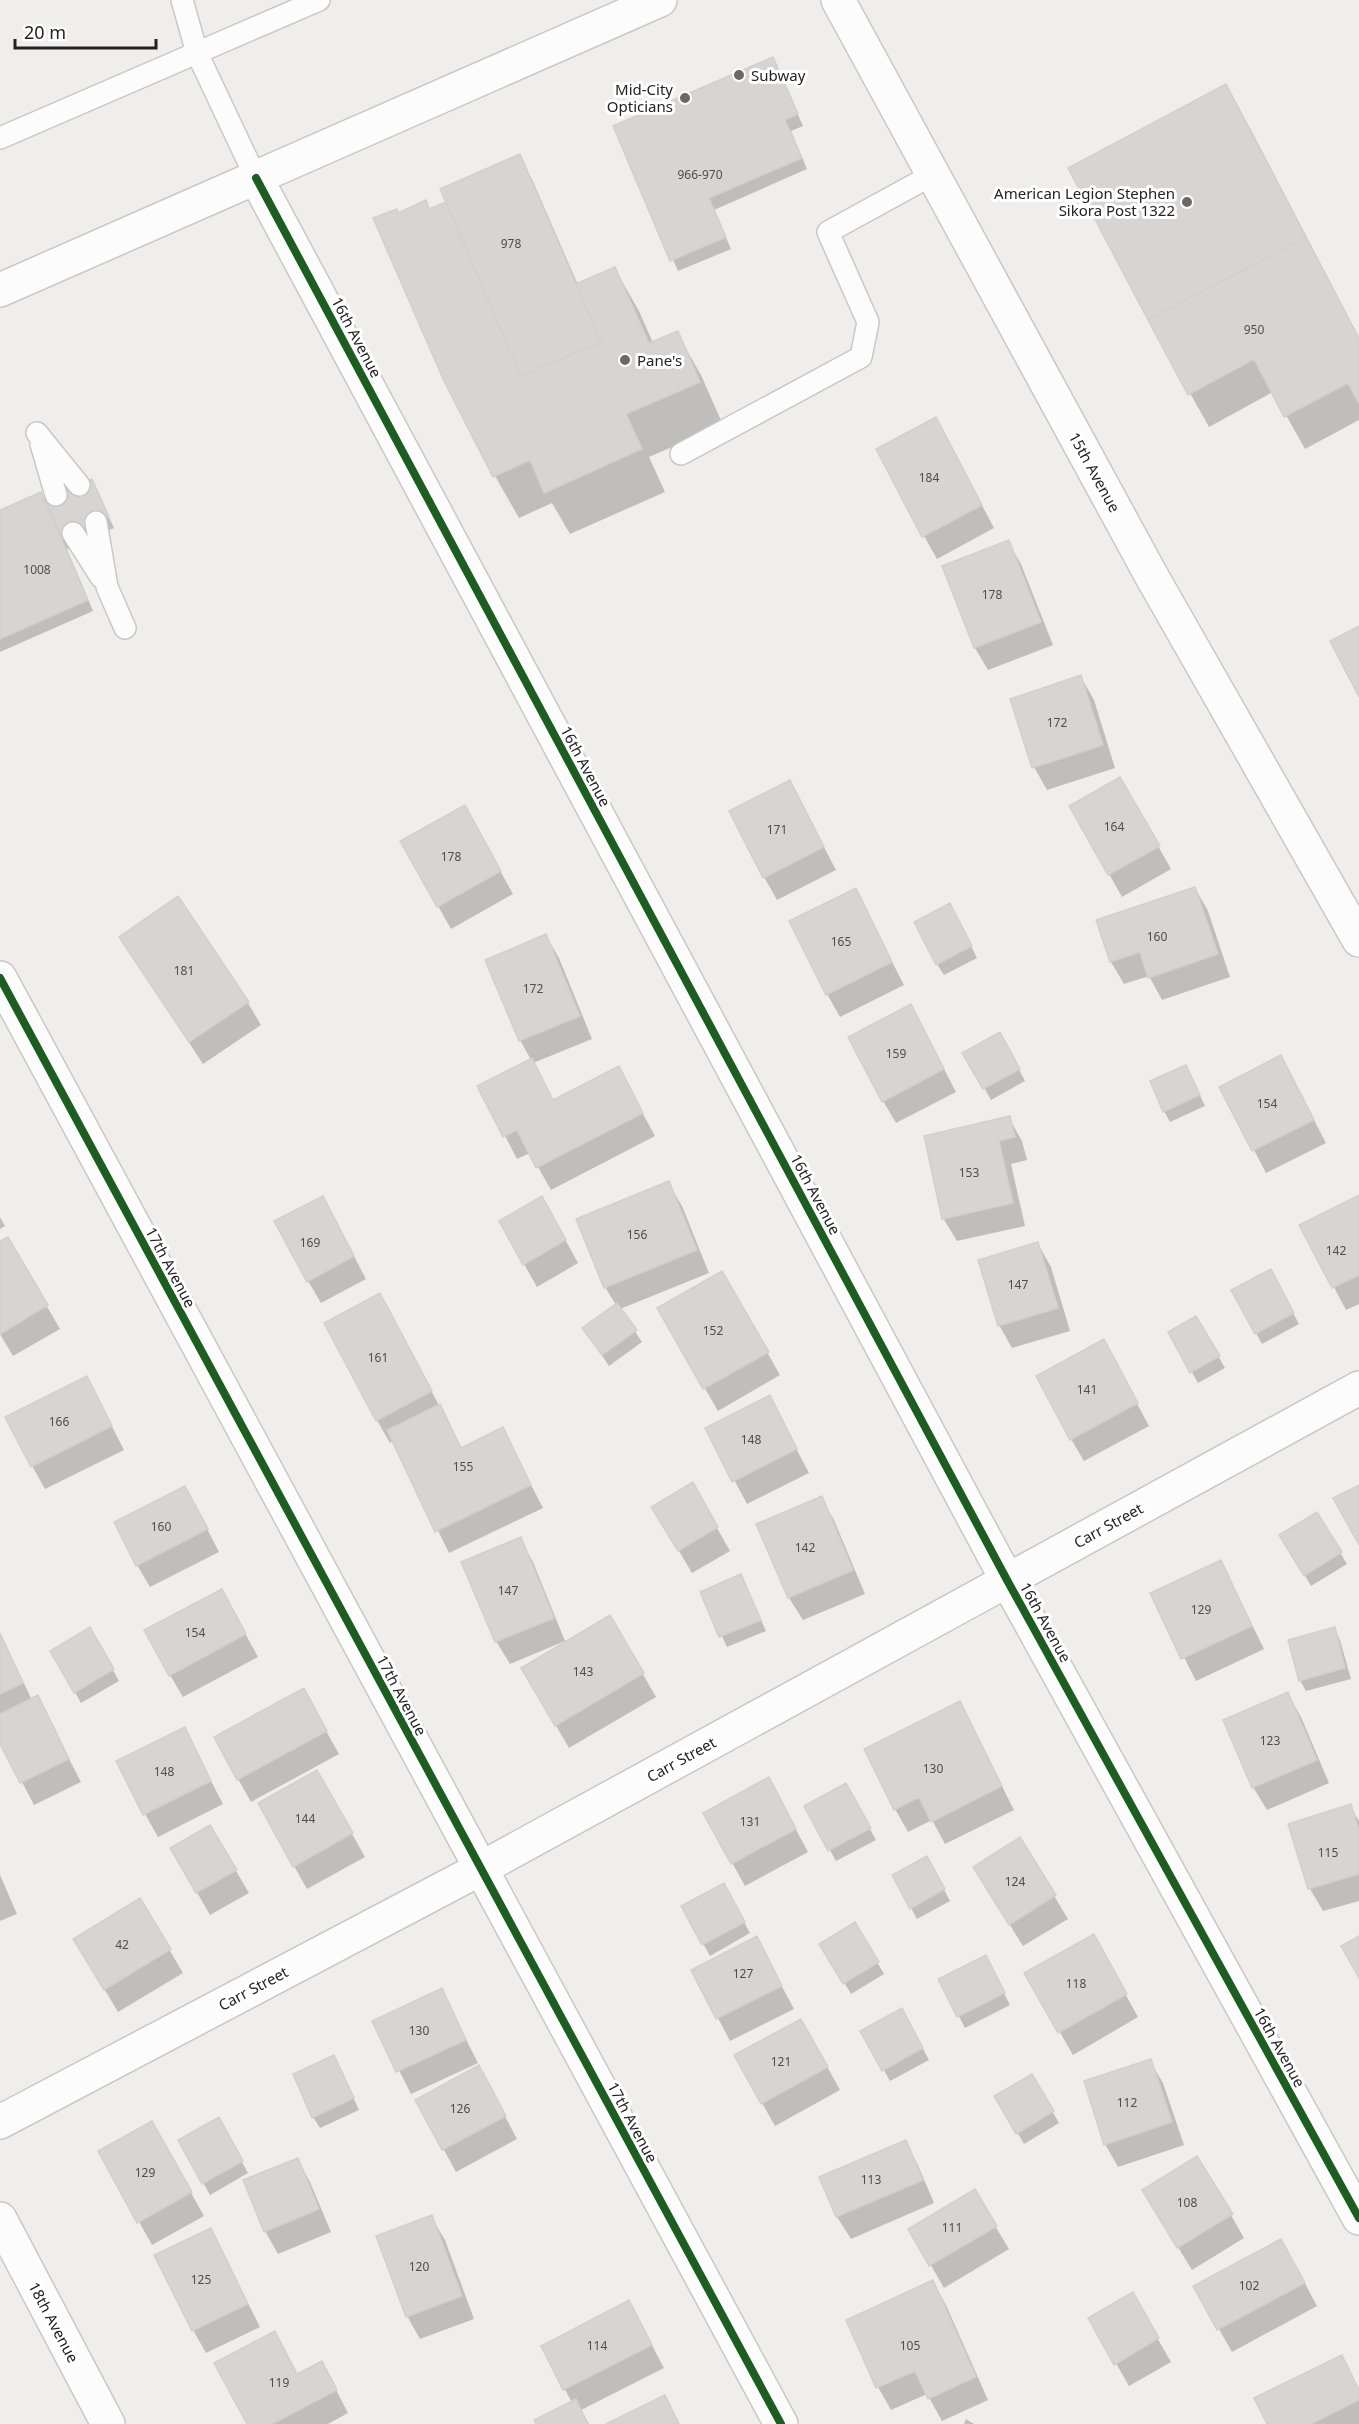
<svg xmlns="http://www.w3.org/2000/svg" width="1359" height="2424" viewBox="0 0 1359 2424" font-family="'Noto Sans',sans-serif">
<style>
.shadow{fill:#0003}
.building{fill:#d7d4d2;stroke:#d3d0cc;stroke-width:1.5}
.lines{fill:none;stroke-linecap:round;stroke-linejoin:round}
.service-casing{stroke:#c9c8c7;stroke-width:24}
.minor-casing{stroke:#c9c8c7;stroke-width:36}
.tertiary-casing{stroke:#c9c8c7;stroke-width:36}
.service{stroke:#fdfcfc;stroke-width:21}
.minor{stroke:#fdfcfc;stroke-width:33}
.tertiary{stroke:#fdfcfc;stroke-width:33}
.cycleway-casing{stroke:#fff;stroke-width:11}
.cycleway{stroke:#1b5e20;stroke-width:8}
.poi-dot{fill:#6a6968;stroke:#fff;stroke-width:2}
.labels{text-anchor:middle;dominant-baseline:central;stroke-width:6;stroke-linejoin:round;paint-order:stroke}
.number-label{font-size:12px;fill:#4f4e4e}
.poi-label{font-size:15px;fill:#222;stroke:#fff;text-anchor:start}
.street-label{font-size:15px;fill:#222;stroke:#fff}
</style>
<rect width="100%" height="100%" fill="#f0eeeb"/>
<path class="shadow" d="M 773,59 L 803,126 L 791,131 L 807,169 L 714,210 L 731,249 L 678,271 L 615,127 Z
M 1225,86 L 1250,128 L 1359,338 L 1359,420 L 1305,449 L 1273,392 L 1209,427 L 1149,320 Z
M 519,156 L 532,179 L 578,285 L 615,269 L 639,311 L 653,343 L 677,333 L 701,375 L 723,425 L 649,457 L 665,492 L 570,534 L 552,503 L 519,518 L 495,476 L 398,214 L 426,202 L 430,210 L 448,203 Z
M 948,441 L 994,528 L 937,559 L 924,536 Z
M 91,480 L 114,528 L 67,549 L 93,611 L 0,652 L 0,512 L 45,501 Z
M 1008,542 L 1021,564 L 1053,645 L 988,670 L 975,648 L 944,567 Z
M 1081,677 L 1094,700 L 1115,768 L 1047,790 L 1034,767 Z
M 1120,779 L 1171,869 L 1122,897 L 1109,874 Z
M 790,782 L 836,870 L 777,900 L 764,877 Z
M 477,829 L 513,894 L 451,929 L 438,906 Z
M 1195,888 L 1208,911 L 1230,977 L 1162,1000 L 1149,976 L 1124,984 L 1111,962 L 1098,921 Z
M 855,890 L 904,985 L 840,1017 L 827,994 Z
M 956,916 L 977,958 L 944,975 L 937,964 Z
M 546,936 L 559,958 L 592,1039 L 533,1063 L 553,1101 L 618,1068 L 655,1136 L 551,1190 L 530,1153 L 517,1159 L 479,1086 L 531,1060 L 520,1040 Z
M 121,938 L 248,1003 L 261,1025 L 203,1064 Z
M 923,1029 L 956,1092 L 896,1123 L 883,1101 Z
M 1006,1045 L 1025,1081 L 991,1100 L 965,1054 Z
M 1281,1057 L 1326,1143 L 1266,1173 L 1221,1087 Z
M 1192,1078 L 1205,1106 L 1170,1122 L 1164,1111 Z
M 1009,1118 L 1022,1141 L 1027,1160 L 1011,1164 L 1025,1226 L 957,1241 L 943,1218 Z
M 668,1183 L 682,1206 L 709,1273 L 620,1309 L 642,1342 L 609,1366 L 584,1329 L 616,1305 L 605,1287 Z
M 1359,1196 L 1359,1304 L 1346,1310 L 1301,1225 Z
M 0,1217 L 5,1226 L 0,1229 Z
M 335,1220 L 366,1279 L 321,1303 L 308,1281 Z
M 555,1221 L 578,1263 L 537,1287 L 524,1264 Z
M 8,1239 L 60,1329 L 13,1356 L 0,1334 L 0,1243 Z
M 1038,1244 L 1051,1267 L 1070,1331 L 1012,1348 L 999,1325 Z
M 722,1273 L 780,1375 L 718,1411 L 659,1309 Z
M 1276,1282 L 1299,1324 L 1262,1344 L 1256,1333 Z
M 393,1318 L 462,1449 L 502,1429 L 543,1508 L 449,1553 L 394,1441 L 390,1443 L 377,1420 Z
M 1196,1318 L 1225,1368 L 1198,1383 L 1170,1333 Z
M 1116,1364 L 1149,1426 L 1084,1461 L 1071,1439 Z
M 769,1397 L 809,1473 L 747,1504 L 707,1429 Z
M 99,1401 L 124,1450 L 45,1489 L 32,1466 Z
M 692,1484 L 730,1551 L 692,1573 L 653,1507 Z
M 821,1498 L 834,1520 L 865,1594 L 803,1620 L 789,1598 L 758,1525 Z
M 198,1511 L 219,1552 L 150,1587 L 137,1565 Z
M 1317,1514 L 1347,1564 L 1311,1586 L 1281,1535 Z
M 520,1539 L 533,1562 L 565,1641 L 510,1664 L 496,1641 Z
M 1221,1562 L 1264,1649 L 1196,1681 L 1152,1594 Z
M 741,1576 L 766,1631 L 727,1647 L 702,1593 Z
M 234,1613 L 258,1657 L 183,1697 L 170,1675 Z
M 610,1617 L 656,1697 L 569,1748 L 523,1669 Z
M 1334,1628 L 1340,1640 L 1351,1679 L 1306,1691 L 1300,1680 Z
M 90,1629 L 119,1681 L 81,1703 L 52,1651 Z
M 0,1633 L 32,1700 L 37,1697 L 81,1782 L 34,1805 L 0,1740 Z
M 1288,1694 L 1301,1717 L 1329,1783 L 1267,1810 L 1253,1787 Z
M 960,1703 L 1014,1810 L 945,1844 L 932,1820 L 908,1832 L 895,1809 Z
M 316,1713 L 339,1754 L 251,1802 L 238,1779 Z
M 184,1729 L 223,1804 L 158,1837 L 145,1814 Z
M 317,1772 L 365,1857 L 307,1889 L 294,1866 Z
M 846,1785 L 876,1840 L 836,1861 L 806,1807 Z
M 781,1802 L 808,1852 L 745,1886 L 705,1814 Z
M 1350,1806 L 1359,1821 L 1359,1901 L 1323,1911 L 1310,1889 L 1290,1825 Z
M 210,1827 L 249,1893 L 210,1915 L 172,1849 Z
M 1020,1839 L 1068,1919 L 1023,1946 L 988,1890 Z
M 927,1858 L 950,1901 L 917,1919 L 894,1876 Z
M 0,1875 L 17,1914 L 0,1921 Z
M 723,1885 L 750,1933 L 710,1956 L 683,1907 Z
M 140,1900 L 183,1973 L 118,2012 L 88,1962 Z
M 855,1924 L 884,1974 L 851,1994 L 821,1945 Z
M 756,1938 L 794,2009 L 730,2041 L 693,1970 Z
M 1106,1959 L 1138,2017 L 1073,2055 L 1026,1973 Z
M 991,1968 L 1010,2005 L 965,2028 L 940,1979 Z
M 441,1990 L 478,2063 L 411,2094 L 374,2021 Z
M 908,2021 L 929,2060 L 890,2081 L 862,2031 Z
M 814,2043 L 840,2090 L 775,2126 L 762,2103 Z
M 1150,2061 L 1163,2083 L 1184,2145 L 1118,2167 L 1105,2144 Z
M 340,2068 L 359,2110 L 320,2128 L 313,2117 Z
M 1032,2076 L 1059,2123 L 1024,2144 L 996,2097 Z
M 491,2090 L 517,2139 L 456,2172 L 417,2101 Z
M 218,2119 L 248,2173 L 210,2195 L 180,2141 Z
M 152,2123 L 204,2216 L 152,2245 L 100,2152 Z
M 905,2142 L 918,2165 L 934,2203 L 851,2239 L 837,2217 L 821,2178 Z
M 297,2159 L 310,2182 L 331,2232 L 278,2254 L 265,2231 Z
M 974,2191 L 1009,2249 L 944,2288 L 910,2229 Z
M 1157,2213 L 1231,2215 L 1244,2238 L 1192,2270 Z
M 431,2217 L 445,2240 L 474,2319 L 420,2339 L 407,2316 Z
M 211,2230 L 260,2327 L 206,2353 L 193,2330 Z
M 1294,2263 L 1317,2306 L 1232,2352 L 1195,2287 Z
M 933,2282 L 946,2305 L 988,2400 L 942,2421 L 927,2394 L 891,2410 L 878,2387 L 848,2320 Z
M 1132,2294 L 1171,2362 L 1129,2386 L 1090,2318 Z
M 629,2302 L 664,2368 L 581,2410 L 589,2424 L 538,2424 L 572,2403 L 543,2347 Z
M 1341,2357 L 1359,2389 L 1359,2424 L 1268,2424 Z
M 298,2376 L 334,2386 L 348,2413 L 328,2424 L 248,2424 Z
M 966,2419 L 974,2424 L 964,2424 Z"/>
<path class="building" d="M 773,57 L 798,114 L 785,120 L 802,158 L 709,198 L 726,237 L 670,261 L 613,126 Z
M 1226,84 L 1306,237 L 1148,320 L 1068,168 Z
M 520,154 L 601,342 L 521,376 L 440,189 Z
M 426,200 L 429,209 L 446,202 L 521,376 L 601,342 L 576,284 L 615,267 L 649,343 L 678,331 L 700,382 L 626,414 L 642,449 L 544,493 L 530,460 L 493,477 L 444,381 L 373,218 L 397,209 L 398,213 Z
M 1306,237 L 1359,338 L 1359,404 L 1348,383 L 1284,417 L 1254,359 L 1188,395 L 1148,320 Z
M 936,417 L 982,505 L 922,537 L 876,449 Z
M 92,479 L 109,517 L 62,538 L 45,500 Z
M 41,492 L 88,600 L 0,639 L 0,510 Z
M 1009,540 L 1041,622 L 974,648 L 942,566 Z
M 1359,626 L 1359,697 L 1330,641 Z
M 1081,675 L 1103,745 L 1032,768 L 1010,699 Z
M 1120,777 L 1160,846 L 1108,875 L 1069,806 Z
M 790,780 L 824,847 L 763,878 L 729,811 Z
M 465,805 L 501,871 L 437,907 L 400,841 Z
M 1195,887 L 1218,954 L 1148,978 L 1140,952 L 1110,962 L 1096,920 Z
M 856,888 L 892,962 L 826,995 L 789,921 Z
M 178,896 L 249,1002 L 189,1042 L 119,937 Z
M 950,903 L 972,946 L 936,965 L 914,922 Z
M 546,934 L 580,1016 L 519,1041 L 485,960 Z
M 911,1004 L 944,1069 L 882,1102 L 848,1037 Z
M 1000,1032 L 1020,1069 L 983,1089 L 962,1053 Z
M 1281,1055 L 1314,1120 L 1252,1151 L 1219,1087 Z
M 532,1058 L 553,1100 L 619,1066 L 643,1113 L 536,1168 L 517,1130 L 503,1137 L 477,1086 Z
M 1186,1065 L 1200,1095 L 1163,1112 L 1150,1081 Z
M 1010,1116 L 1015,1137 L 999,1141 L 1013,1203 L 942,1219 L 924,1136 Z
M 669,1181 L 697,1250 L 604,1288 L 576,1219 Z
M 1359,1195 L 1359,1275 L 1332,1288 L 1299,1225 Z
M 323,1196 L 354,1256 L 307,1282 L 274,1221 Z
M 542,1196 L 566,1240 L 523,1265 L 499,1221 Z
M 8,1237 L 48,1305 L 0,1334 L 0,1241 Z
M 1038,1242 L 1058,1308 L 998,1326 L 978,1260 Z
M 1271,1269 L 1294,1313 L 1255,1334 L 1231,1290 Z
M 722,1271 L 769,1352 L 703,1389 L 657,1308 Z
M 380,1293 L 432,1391 L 376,1421 L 324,1323 Z
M 617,1303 L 637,1330 L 602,1355 L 582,1328 Z
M 1196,1316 L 1220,1356 L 1190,1373 L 1168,1332 Z
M 1104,1339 L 1138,1403 L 1070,1440 L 1036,1376 Z
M 87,1376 L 112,1426 L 31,1467 L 5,1417 Z
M 770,1395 L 797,1449 L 732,1482 L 705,1428 Z
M 440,1404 L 461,1448 L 503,1427 L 531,1485 L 435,1532 L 387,1430 Z
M 693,1482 L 718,1527 L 678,1551 L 651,1507 Z
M 1359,1485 L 1359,1545 L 1333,1498 Z
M 185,1486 L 208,1529 L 136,1566 L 114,1522 Z
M 822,1496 L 853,1570 L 788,1598 L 756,1524 Z
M 1317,1512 L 1342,1552 L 1304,1576 L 1279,1535 Z
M 521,1537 L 554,1618 L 495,1642 L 461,1562 Z
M 1221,1560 L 1252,1626 L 1181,1659 L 1150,1593 Z
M 741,1574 L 761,1620 L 719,1637 L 700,1592 Z
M 222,1589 L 246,1634 L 169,1676 L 144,1630 Z
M 610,1615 L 644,1673 L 555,1726 L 521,1668 Z
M 90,1627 L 114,1669 L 74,1693 L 50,1651 Z
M 1335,1627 L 1345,1668 L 1299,1681 L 1288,1640 Z
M 0,1633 L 23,1683 L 0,1694 Z
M 304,1688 L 327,1731 L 237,1780 L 214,1737 Z
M 1288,1692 L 1317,1760 L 1252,1788 L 1223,1720 Z
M 38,1695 L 69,1759 L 20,1783 L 0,1744 L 0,1714 Z
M 960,1701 L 1002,1786 L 931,1822 L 919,1797 L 894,1810 L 864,1749 Z
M 185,1727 L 211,1781 L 143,1815 L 116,1761 Z
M 317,1770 L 353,1833 L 293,1867 L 258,1803 Z
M 769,1777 L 796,1829 L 731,1864 L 703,1813 Z
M 846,1783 L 871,1828 L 828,1851 L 804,1806 Z
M 1351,1804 L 1359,1831 L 1359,1874 L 1308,1889 L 1288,1824 Z
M 210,1825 L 237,1870 L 196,1893 L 170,1848 Z
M 1020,1837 L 1056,1895 L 1009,1925 L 973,1867 Z
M 927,1856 L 945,1889 L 910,1909 L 892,1875 Z
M 724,1883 L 745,1922 L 702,1945 L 681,1906 Z
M 140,1898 L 171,1949 L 104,1990 L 73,1939 Z
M 855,1922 L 879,1962 L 843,1984 L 819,1944 Z
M 1094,1934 L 1127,1994 L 1058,2033 L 1024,1973 Z
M 757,1936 L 782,1986 L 716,2019 L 691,1970 Z
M 1359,1936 L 1359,1978 L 1341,1946 Z
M 986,1955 L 1005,1993 L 957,2017 L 938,1979 Z
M 442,1988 L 466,2040 L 396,2072 L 372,2021 Z
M 902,2008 L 923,2048 L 882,2071 L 860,2031 Z
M 801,2019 L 828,2067 L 761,2104 L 734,2055 Z
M 334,2055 L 354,2098 L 312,2118 L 293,2074 Z
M 1151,2059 L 1172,2122 L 1104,2145 L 1084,2081 Z
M 479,2065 L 506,2116 L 442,2150 L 415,2100 Z
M 1032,2074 L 1054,2111 L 1016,2134 L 994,2096 Z
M 219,2117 L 243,2161 L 202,2184 L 178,2140 Z
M 152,2121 L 192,2192 L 137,2223 L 98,2151 Z
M 906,2140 L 923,2180 L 836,2217 L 819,2177 Z
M 1197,2156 L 1233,2214 L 1177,2248 L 1142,2190 Z
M 298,2158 L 319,2209 L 264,2232 L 243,2180 Z
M 975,2189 L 997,2226 L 929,2266 L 908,2229 Z
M 432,2215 L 462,2296 L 406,2317 L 376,2236 Z
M 211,2228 L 248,2304 L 192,2331 L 154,2255 Z
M 1281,2239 L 1305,2283 L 1217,2330 L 1193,2286 Z
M 933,2280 L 976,2377 L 928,2399 L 915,2371 L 876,2388 L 846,2320 Z
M 1133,2292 L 1159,2338 L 1114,2365 L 1088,2318 Z
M 629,2300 L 652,2345 L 563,2390 L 541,2346 Z
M 275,2331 L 297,2374 L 322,2361 L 337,2390 L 272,2424 L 247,2424 L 214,2363 Z
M 1342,2355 L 1359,2390 L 1359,2400 L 1311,2424 L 1267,2424 L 1254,2398 Z
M 665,2395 L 679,2424 L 606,2424 Z
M 576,2399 L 588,2424 L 536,2424 L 534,2420 Z"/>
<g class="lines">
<defs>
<path id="service" d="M 182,0 L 197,53 L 256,178
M 0,138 L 319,0
M 37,433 L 79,485
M 41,444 L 56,495
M 681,454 L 861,357 L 868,322 L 828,232 L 932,175
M 96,522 L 107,587 L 125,628
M 73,533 L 101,577"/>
<path id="minor" d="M 838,0 L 1151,575 L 1359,940
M 256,178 L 1007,1580 L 1359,2218
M 0,978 L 781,2424
M 0,2122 L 480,1869 L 1359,1388
M 0,2219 L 108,2424"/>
<path id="tertiary" d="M 0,290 L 660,0"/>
</defs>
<use href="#service" class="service-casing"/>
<use href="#minor" class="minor-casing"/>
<use href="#tertiary" class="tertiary-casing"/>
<use href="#service" class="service"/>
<use href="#minor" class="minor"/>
<use href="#tertiary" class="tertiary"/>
<defs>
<path id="cycleway" d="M 256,178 L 1007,1580 L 1359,2218
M 0,978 L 781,2424"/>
</defs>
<use href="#cycleway" class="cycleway-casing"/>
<use href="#cycleway" class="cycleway"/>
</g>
<g class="poi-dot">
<circle cx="739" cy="75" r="6"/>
<circle cx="685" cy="98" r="6"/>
<circle cx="1187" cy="202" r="6"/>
<circle cx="625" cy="360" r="6"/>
</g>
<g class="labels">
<g class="number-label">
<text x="700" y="174">966-970</text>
<text x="511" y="243">978</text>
<text x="1254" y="329">950</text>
<text x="929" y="477">184</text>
<text x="37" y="569">1008</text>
<text x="992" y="594">178</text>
<text x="1057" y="722">172</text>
<text x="1114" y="826">164</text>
<text x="777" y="829">171</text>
<text x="451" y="856">178</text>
<text x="1157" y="936">160</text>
<text x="841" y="941">165</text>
<text x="184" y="970">181</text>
<text x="533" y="988">172</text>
<text x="896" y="1053">159</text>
<text x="1267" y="1103">154</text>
<text x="969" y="1172">153</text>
<text x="637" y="1234">156</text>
<text x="310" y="1242">169</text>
<text x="1336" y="1250">142</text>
<text x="1018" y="1284">147</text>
<text x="713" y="1330">152</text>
<text x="378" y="1357">161</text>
<text x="1087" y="1389">141</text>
<text x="59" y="1421">166</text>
<text x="751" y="1439">148</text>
<text x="463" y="1466">155</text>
<text x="161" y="1526">160</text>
<text x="805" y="1547">142</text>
<text x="508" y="1590">147</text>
<text x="1201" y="1609">129</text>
<text x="195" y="1632">154</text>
<text x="583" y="1671">143</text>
<text x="1270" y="1740">123</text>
<text x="933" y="1768">130</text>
<text x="164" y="1771">148</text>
<text x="305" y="1818">144</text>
<text x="750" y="1821">131</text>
<text x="1328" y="1852">115</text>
<text x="1015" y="1881">124</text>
<text x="122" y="1944">42</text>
<text x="743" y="1973">127</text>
<text x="1076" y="1983">118</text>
<text x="419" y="2030">130</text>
<text x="781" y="2061">121</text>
<text x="1127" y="2102">112</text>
<text x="460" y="2108">126</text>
<text x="145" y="2172">129</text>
<text x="871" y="2179">113</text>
<text x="1187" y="2202">108</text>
<text x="952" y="2227">111</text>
<text x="419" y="2266">120</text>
<text x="201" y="2279">125</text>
<text x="1249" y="2285">102</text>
<text x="597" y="2345">114</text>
<text x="910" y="2345">105</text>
<text x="279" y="2382">119</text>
</g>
<g class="poi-label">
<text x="751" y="75">Subway</text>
<text x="673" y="89" text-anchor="end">Mid-City<tspan x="673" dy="17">Opticians</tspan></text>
<text x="1175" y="193" text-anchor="end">American Legion Stephen<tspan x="1175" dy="17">Sikora Post 1322</tspan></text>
<text x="637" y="360">Pane's</text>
</g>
<g class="street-label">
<text transform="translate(357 337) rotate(62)">16th Avenue</text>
<text transform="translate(1095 472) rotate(61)">15th Avenue</text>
<text transform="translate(586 766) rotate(62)">16th Avenue</text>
<text transform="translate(816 1194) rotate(62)">16th Avenue</text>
<text transform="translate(171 1267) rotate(62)">17th Avenue</text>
<text transform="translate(1108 1525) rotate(-29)">Carr Street</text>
<text transform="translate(1046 1622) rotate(61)">16th Avenue</text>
<text transform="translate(402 1695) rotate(62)">17th Avenue</text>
<text transform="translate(681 1759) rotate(-29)">Carr Street</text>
<text transform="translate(253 1988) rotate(-28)">Carr Street</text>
<text transform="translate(1280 2047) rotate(61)">16th Avenue</text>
<text transform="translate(633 2122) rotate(62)">17th Avenue</text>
<text transform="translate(54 2322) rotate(62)">18th Avenue</text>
</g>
</g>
<path d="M15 39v9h141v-9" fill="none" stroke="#222222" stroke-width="3"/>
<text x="24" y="39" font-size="18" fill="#222222" stroke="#ffffff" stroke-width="4.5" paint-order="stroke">20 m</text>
</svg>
